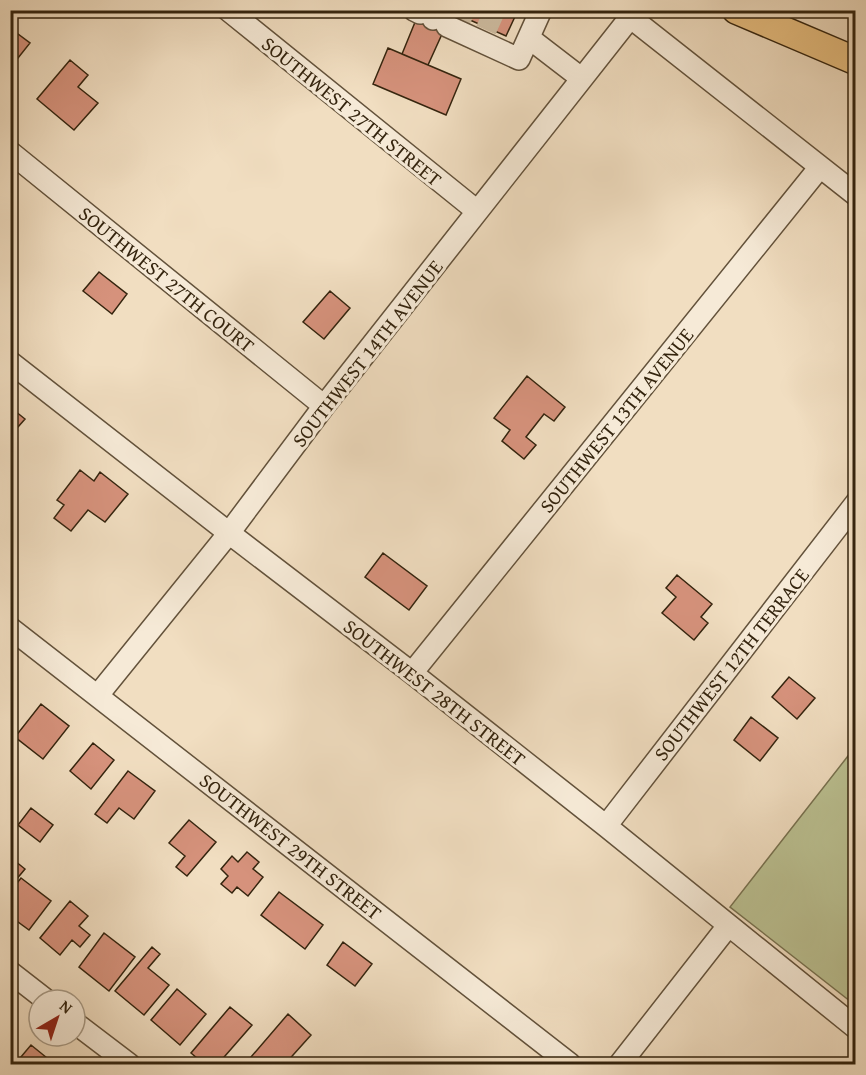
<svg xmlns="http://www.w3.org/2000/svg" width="866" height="1075" viewBox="0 0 866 1075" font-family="'Gentium Book Plus',serif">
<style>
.green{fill:#bbc192;stroke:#787250;stroke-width:1.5}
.building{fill:#d6927c;stroke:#34240e;stroke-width:1.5}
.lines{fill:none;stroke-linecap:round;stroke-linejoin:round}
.minor-tunnel{stroke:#cbb99d;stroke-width:21;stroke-dasharray:21 10;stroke-linecap:butt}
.minor-casing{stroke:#63523b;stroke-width:24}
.major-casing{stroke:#34240e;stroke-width:30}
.minor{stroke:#f6ead7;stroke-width:21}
.major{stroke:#e8bf80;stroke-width:27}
.labels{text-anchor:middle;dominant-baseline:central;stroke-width:6;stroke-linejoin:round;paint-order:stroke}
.street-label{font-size:20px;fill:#34240e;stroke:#f6ead7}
</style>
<rect width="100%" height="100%" fill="#f1dec1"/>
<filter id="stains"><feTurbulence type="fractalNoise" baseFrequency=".00333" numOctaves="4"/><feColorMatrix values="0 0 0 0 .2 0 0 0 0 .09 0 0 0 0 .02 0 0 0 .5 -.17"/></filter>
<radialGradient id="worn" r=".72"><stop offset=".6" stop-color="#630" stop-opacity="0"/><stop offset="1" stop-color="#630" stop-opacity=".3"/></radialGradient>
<path class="green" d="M 855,747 L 855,1005 L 730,907 Z"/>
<path class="building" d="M 420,10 L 518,10 L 506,36 L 452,12 L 428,65 L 402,54 Z
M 10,28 L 30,43 L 10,68 Z
M 388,48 L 461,79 L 446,115 L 373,84 Z
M 70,60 L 88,75 L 78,87 L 98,103 L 74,130 L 37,99 Z
M 99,272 L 127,294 L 112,314 L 83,291 Z
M 330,291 L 350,308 L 324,339 L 303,322 Z
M 527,376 L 565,407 L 554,421 L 544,414 L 526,437 L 536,445 L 524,459 L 502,441 L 510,430 L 494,418 Z
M 10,407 L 25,419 L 10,436 Z
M 80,470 L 94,481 L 100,472 L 128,494 L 105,522 L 88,510 L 71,531 L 54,518 L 64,505 L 57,500 Z
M 383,553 L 427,586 L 409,610 L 365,577 Z
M 677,575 L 712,604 L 701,617 L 708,623 L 694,640 L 662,613 L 676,597 L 666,588 Z
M 789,677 L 815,698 L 797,719 L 772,697 Z
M 41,704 L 69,726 L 43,759 L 15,737 Z
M 751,717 L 778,738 L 760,761 L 734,740 Z
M 93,743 L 114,760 L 91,789 L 70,771 Z
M 128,771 L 155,791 L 134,819 L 119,808 L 107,823 L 95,814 Z
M 31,808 L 53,825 L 40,842 L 18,825 Z
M 189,820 L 216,842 L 187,876 L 176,867 L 185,856 L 169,843 Z
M 247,852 L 259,862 L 253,869 L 263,877 L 248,896 L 237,887 L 232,893 L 221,884 L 228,876 L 221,869 L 232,856 L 238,862 Z
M 10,857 L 25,869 L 10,887 Z
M 21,878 L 51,901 L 29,930 L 10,916 L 14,910 L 10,907 L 10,892 Z
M 279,892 L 323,925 L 305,949 L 261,915 Z
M 70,901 L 88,916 L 79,926 L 90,935 L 80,947 L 72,940 L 60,955 L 40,938 Z
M 104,933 L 135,957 L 109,991 L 79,967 Z
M 343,942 L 372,964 L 355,986 L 327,965 Z
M 152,947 L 160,954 L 148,968 L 169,985 L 144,1015 L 115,991 Z
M 177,989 L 206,1014 L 180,1045 L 151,1020 Z
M 230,1007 L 252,1025 L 218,1064 L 204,1064 L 191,1053 Z
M 288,1014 L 311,1035 L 285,1064 L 245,1064 Z
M 31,1045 L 52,1062 L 50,1064 L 15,1064 Z"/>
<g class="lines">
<path class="minor-tunnel" d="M 460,20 L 465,10
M 486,30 L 495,10"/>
<defs>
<path id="minor" d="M 228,10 L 477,211
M 414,10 L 420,13
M 630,17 L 856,195
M 433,19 L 437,10
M 447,26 L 519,59 L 541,10
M 529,38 L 581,78
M 10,152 L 324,406
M 10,362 L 229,533 L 412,673 L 606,826 L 856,1028
M 10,628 L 570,1064
M 412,673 L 820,167
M 98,695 L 229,533 L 324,406 L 636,10
M 606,826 L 856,503
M 10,972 L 46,1000
M 75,1023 L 129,1064
M 620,1064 L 728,926"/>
<path id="major" d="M 736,10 L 856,61"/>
</defs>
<use href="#minor" class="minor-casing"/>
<use href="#major" class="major-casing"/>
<use href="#minor" class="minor"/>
<use href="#major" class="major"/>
</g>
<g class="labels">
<g class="street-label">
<text transform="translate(352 111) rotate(39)">SOUTHWEST 27TH STREET</text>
<text transform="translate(167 279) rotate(39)">SOUTHWEST 27TH COURT</text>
<text transform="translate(367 353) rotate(-52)">SOUTHWEST 14TH AVENUE</text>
<text transform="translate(616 420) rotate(-51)">SOUTHWEST 13TH AVENUE</text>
<text transform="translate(731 664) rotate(-52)">SOUTHWEST 12TH TERRACE</text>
<text transform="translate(435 692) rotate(38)">SOUTHWEST 28TH STREET</text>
<text transform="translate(291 846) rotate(38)">SOUTHWEST 29TH STREET</text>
</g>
</g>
<rect width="866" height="1075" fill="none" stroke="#f1dec1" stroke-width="36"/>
<rect x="12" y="12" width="842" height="1051" fill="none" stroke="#34240e" stroke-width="3"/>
<rect x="18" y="18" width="830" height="1039" fill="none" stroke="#34240e" stroke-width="1.5"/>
<g transform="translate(57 1018) rotate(39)"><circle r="28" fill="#f6ead7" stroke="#a89b87" stroke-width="1.5"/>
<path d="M0-4.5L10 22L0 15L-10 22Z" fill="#8f2418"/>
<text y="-9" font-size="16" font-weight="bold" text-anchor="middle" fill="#34240e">N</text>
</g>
<rect width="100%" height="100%" filter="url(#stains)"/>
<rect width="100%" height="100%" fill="url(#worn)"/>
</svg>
